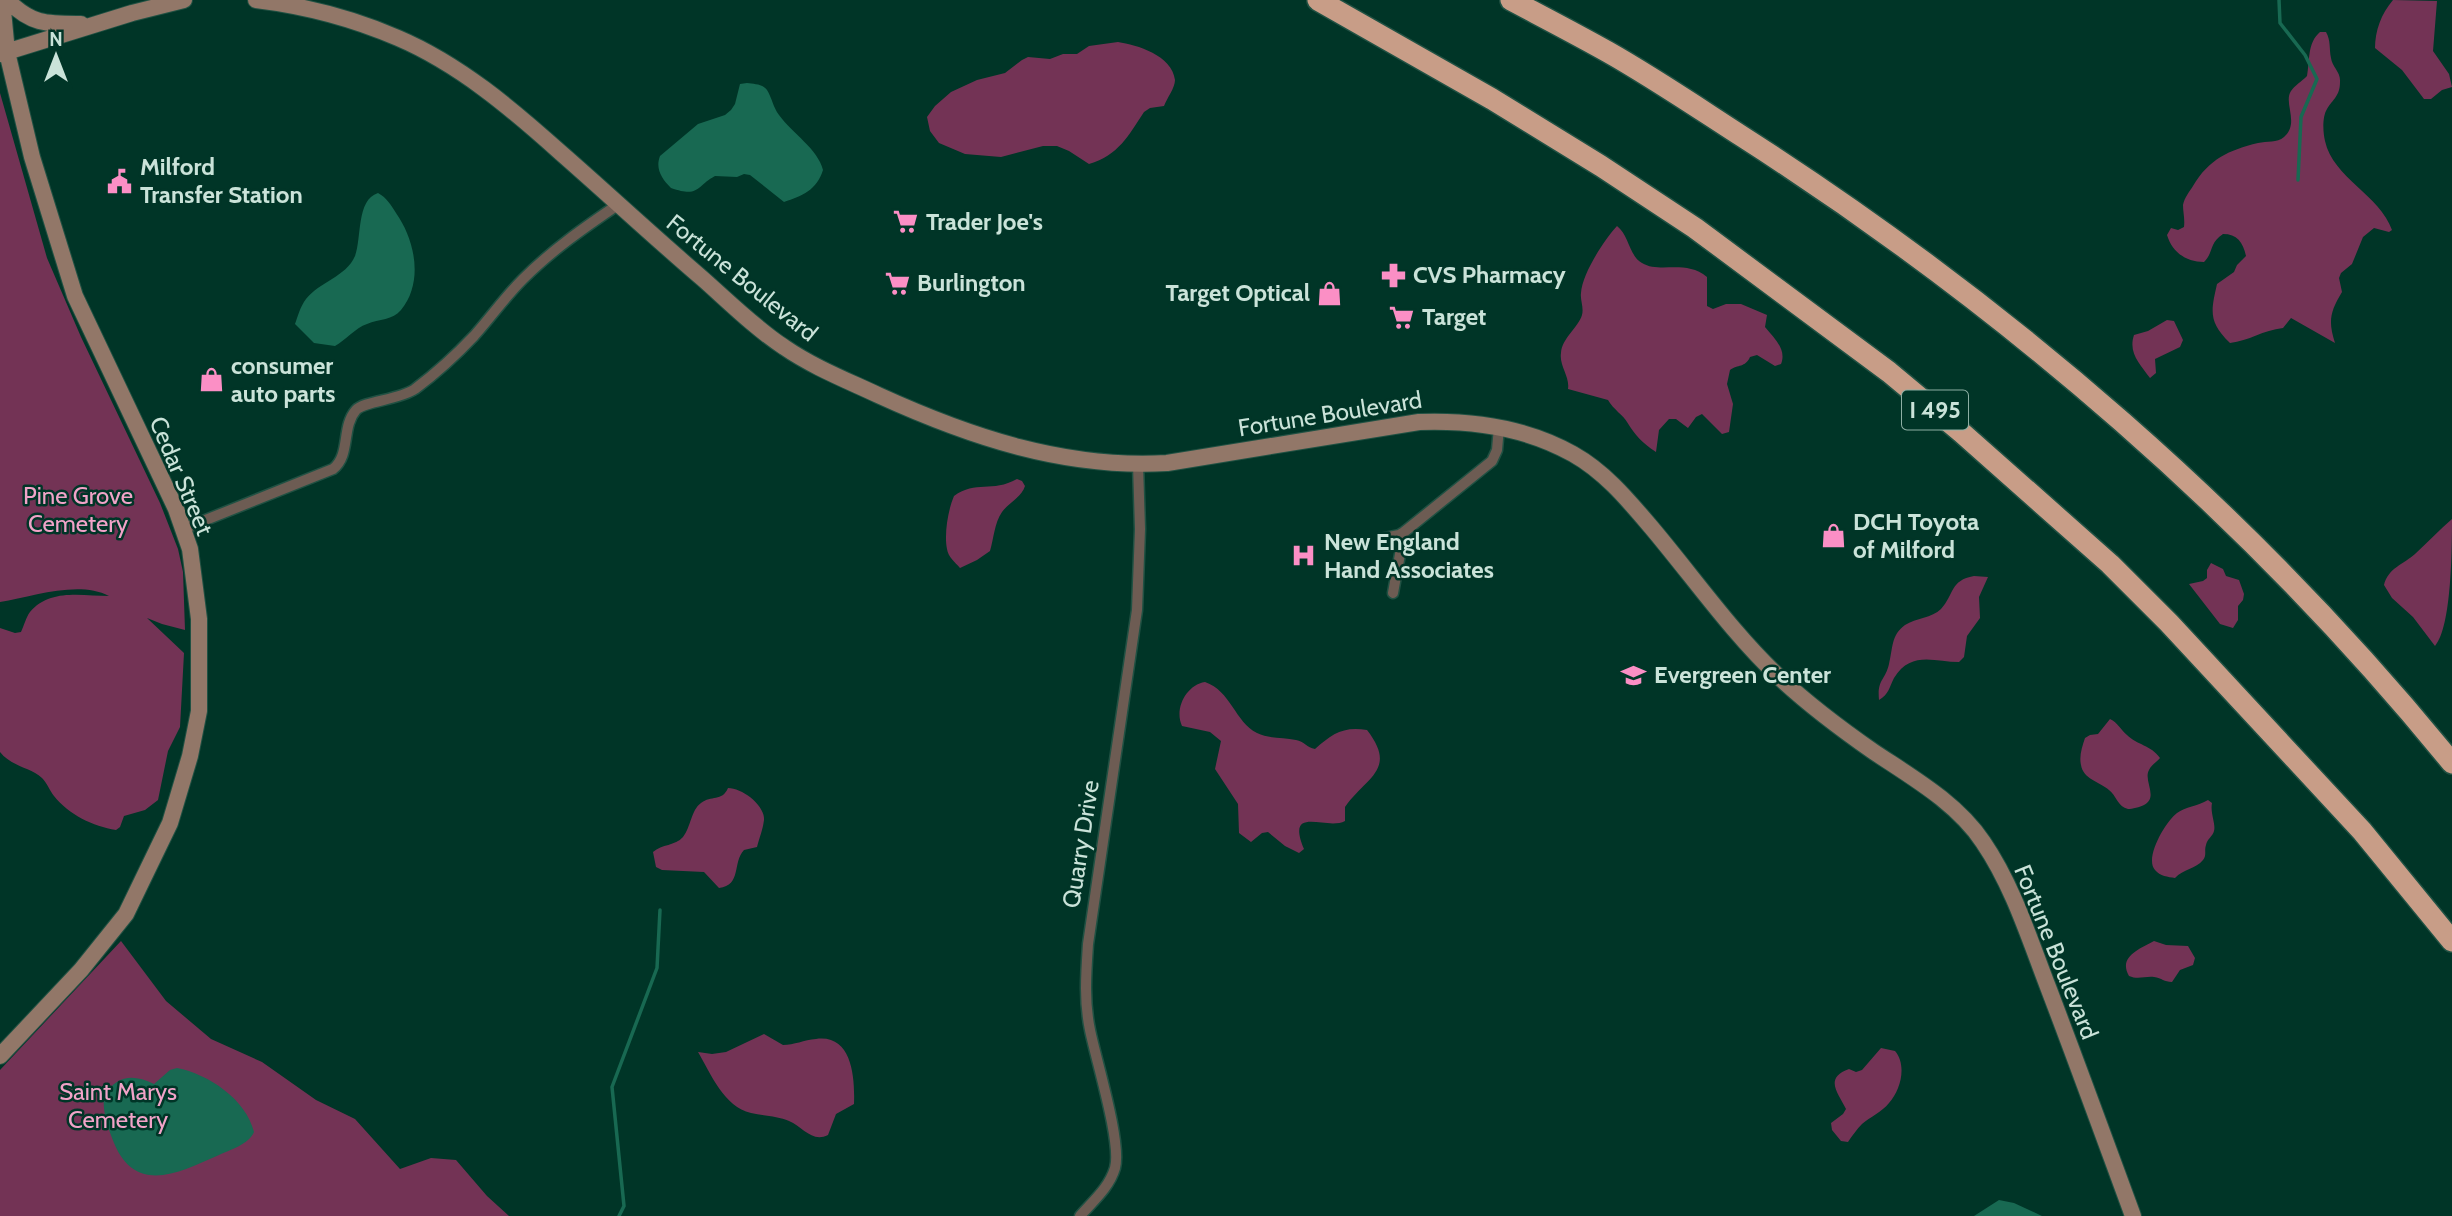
<svg xmlns="http://www.w3.org/2000/svg" width="2452" height="1216" viewBox="0 0 2452 1216" font-family="Cabin,sans-serif">
<style>
.green{fill:#733355}
.water{fill:#186952}
.lines{fill:none;stroke-linecap:round;stroke-linejoin:round}
.stream{stroke:#186952;stroke-width:3.5}
.street-casing{stroke:#205143;stroke-width:13}
.secondary-casing{stroke:#205143;stroke-width:18}
.highway-casing{stroke:#205143;stroke-width:24}
.street{stroke:#6d5c53;stroke-width:10}
.secondary{stroke:#927768;stroke-width:16}
.highway{stroke:#c89d87;stroke-width:21}
.labels{text-anchor:middle;stroke-width:5;stroke-linejoin:round;paint-order:stroke}
.shield{fill:#003527;stroke:#8dafa4;stroke-width:2}
.shield-label{font-size:23px;font-weight:bold;fill:#cae3d9}
.poi-label{font-size:24px;font-weight:bold;fill:#cae3d9;stroke:#003527;text-anchor:start}
.street-label{font-size:24px;fill:#cae3d9;stroke:#003527}
.park-label{font-size:24px;fill:#f1a3c8;stroke:#003527}
</style>
<rect width="100%" height="100%" fill="#003527"/>
<path class="green" d="M2393,0L2437,1L2433,51L2449,74L2452,87L2442,90L2431,99H2424L2402,70L2375,48C2375,31 2381,14 2393,0Z
M2320,32H2326C2331,41 2329,48 2331,58C2332,67 2341,72 2340,82C2340,96 2333,99 2327,109C2322,117 2323,133 2325,141C2333,178 2380,195 2392,230L2389,232L2374,228L2363,237L2352,264L2341,273L2339,278L2342,292C2330,312 2328,321 2335,343L2291,318L2283,328C2263,330 2249,341 2230,343C2208,322 2211,311 2217,284L2234,272L2237,265L2246,256C2243,242 2237,234 2223,234C2209,243 2214,252 2204,262C2186,262 2172,252 2167,235L2171,228L2178,230L2184,227C2185,219 2183,212 2183,205C2184,198 2190,191 2193,186C2209,159 2229,150 2258,143C2267,141 2277,143 2284,137C2300,123 2283,103 2291,91C2294,86 2302,81 2307,76C2310,61 2307,43 2320,32Z
M1118,42C1137,45 1172,55 1175,80C1175,88 1167,98 1164,106L1150,108L1144,112C1128,136 1119,155 1089,164L1069,151L1057,146H1043L1001,157L965,154L939,143L930,131L927,117L935,106L951,92L977,80L1005,73L1022,60L1028,57L1050,59L1063,54H1077L1089,46Z
M0,93L47,258L81,337L160,503L178,549L183,572L185,630L162,624L147,618L184,653L180,727L168,751L158,800L145,810L124,816L120,827L116,830C93,826 69,815 54,796C50,791 47,783 42,778C30,767 12,767 0,752V628L15,633L21,632C24,626 26,617 30,612C50,588 83,596 109,596C78,580 32,597 0,602Z
M1617,226C1629,235 1629,256 1642,263C1660,274 1685,259 1707,277V306L1713,309L1726,304H1741L1767,315L1765,327C1774,338 1787,349 1781,364L1775,366L1757,355L1750,357C1745,368 1738,364 1730,370L1727,384L1733,404L1729,432L1722,434L1702,414L1696,417L1688,428L1676,419H1669L1659,430L1656,452C1641,442 1636,436 1627,422C1624,416 1613,409 1608,400L1568,389C1570,376 1559,366 1561,353C1562,338 1578,328 1582,315C1584,307 1580,300 1581,293C1582,274 1604,240 1617,226Z
M2167,320L2174,321L2183,340L2180,347L2155,359L2156,373L2150,378C2140,364 2128,353 2134,335L2148,331Z
M1017,479L1022,481L1025,486C1022,497 1009,502 1002,512C994,524 994,538 990,551L977,560L960,568C955,562 948,557 947,549C944,534 948,510 954,496C976,480 992,493 1017,479Z
M2452,519C2452,546 2452,627 2435,646L2413,617L2392,598L2384,585C2388,568 2404,564 2415,554C2428,542 2439,530 2452,519Z
M2211,563L2223,569L2226,576L2239,580L2244,594L2243,600L2238,606V620L2233,628L2220,624L2189,584L2203,581L2207,578V570Z
M1974,576L1988,577L1979,597L1980,618L1967,636L1964,657L1959,662C1935,662 1911,650 1894,678C1889,688 1889,694 1879,700C1877,679 1885,681 1889,664C1893,648 1891,635 1905,625C1916,618 1932,618 1941,609C1954,595 1950,580 1974,576Z
M1205,682C1231,691 1235,722 1257,733C1269,739 1283,737 1296,740C1304,741 1307,748 1315,749C1332,734 1343,726 1367,730C1398,770 1366,777 1345,807V821C1327,831 1285,804 1304,849L1299,853L1285,846L1268,832L1262,833L1251,842L1239,833L1238,804L1215,769L1221,741L1210,732L1182,726C1174,709 1186,685 1205,682Z
M2110,719C2118,723 2120,729 2127,735C2137,745 2151,745 2160,758C2157,762 2151,765 2149,770C2143,781 2159,797 2144,805C2140,807 2132,809 2128,809C2118,807 2116,795 2109,790C2100,782 2083,779 2081,765C2079,756 2082,747 2085,738L2090,735L2098,734Z
M728,788C742,788 765,805 764,820C763,829 759,839 757,847L744,850C732,863 742,885 719,888L704,872L662,870L656,867L653,852C662,844 675,846 683,837C691,827 691,810 701,803C711,795 722,802 728,788Z
M2208,800L2212,803C2210,813 2216,824 2214,831C2213,836 2207,839 2206,845C2204,851 2207,855 2203,860C2196,869 2183,869 2175,878C2168,877 2160,876 2155,870C2144,858 2166,821 2177,813C2185,807 2198,806 2208,800Z
M121,941L166,1001L211,1039L262,1062L316,1100L355,1119L400,1169L431,1158L456,1160L487,1196L509,1216H0V1070Z
M2154,941L2166,945L2188,946L2195,958L2193,965L2180,970L2172,982C2164,982 2162,978 2154,977C2145,976 2138,980 2129,976C2118,957 2139,949 2154,941Z
M764,1034L783,1045C794,1045 804,1040 816,1039C852,1034 855,1077 854,1104L836,1114L828,1135C812,1143 803,1127 789,1121C778,1116 764,1116 751,1113C724,1107 711,1074 698,1052L712,1054L726,1052Z
M1881,1048L1895,1051C1907,1065 1901,1090 1889,1103C1882,1112 1870,1117 1862,1124C1857,1129 1852,1136 1848,1142L1841,1141L1832,1130L1831,1123L1843,1114L1846,1109C1839,1094 1823,1078 1849,1069L1856,1072L1862,1070Z"/>
<path class="water" d="M747,83C754,84 763,84 767,90C772,98 773,107 779,115C792,133 818,149 823,170C817,190 802,196 784,202L750,175L744,174L737,177L715,176C696,186 700,198 671,188C662,179 655,169 660,156L698,124L725,115L731,110L735,104L740,84Z
M378,193C387,198 391,205 396,213C415,240 424,282 401,310C393,320 379,319 367,324C355,328 346,340 335,346L314,343L295,324C298,316 300,307 306,299C319,282 346,277 355,256C362,238 356,200 378,193Z
M177,1068C208,1074 246,1099 254,1132C249,1144 230,1150 219,1155C180,1172 136,1196 114,1143C108,1128 102,1111 104,1095C118,1075 133,1074 154,1084L170,1070Z
M1999,1200L2014,1203L2042,1216H1974Z"/>
<g class="lines">
<path class="stream" d="M2279,0L2280,23L2305,55L2317,79L2301,117L2298,180
M619,1216L624,1206L612,1087L657,968L660,910"/>
<defs>
<path id="street" d="M183,529L333,469C351,455 341,427 356,410C364,401 399,400 415,389C435,374 457,354 474,336C491,317 505,297 523,279C552,250 585,227 619,204
M1404,532L1492,461L1497,450L1499,427
M1384,538L1399,535L1404,532L1393,593
M1080,1216C1093,1201 1109,1188 1115,1168C1122,1143 1096,1060 1090,1030C1084,1001 1086,974 1088,944L1137,610L1140,529L1138,464"/>
<path id="secondary" d="M7,0C32,25 47,24 81,24
M256,0C305,6 352,18 398,38C459,64 512,109 561,153C609,195 655,238 703,279C729,302 755,328 784,347C813,367 846,380 878,395C970,437 1065,469 1167,463L1419,422C1473,420 1525,427 1573,454C1605,472 1628,500 1651,527C1694,578 1732,633 1780,678C1810,706 1841,729 1874,752C1913,778 1957,803 1983,842C2013,886 2029,938 2048,987C2077,1063 2105,1140 2133,1216
M0,54L132,13L184,0
M0,1056L81,970L126,914L170,823L190,756L199,711V619L190,549L176,509L75,296L32,157L7,52L2,0"/>
<path id="highway" d="M1318,0L1492,99L1601,166L1695,228L1889,372L1961,432L2110,564L2169,623L2362,831L2452,941
M1511,0C1543,17 1576,34 1608,52C1654,78 1698,108 1743,137C2008,307 2253,518 2452,763"/>
</defs>
<use href="#street" class="street-casing"/>
<use href="#secondary" class="secondary-casing"/>
<use href="#highway" class="highway-casing"/>
<use href="#street" class="street"/>
<use href="#secondary" class="secondary"/>
<use href="#highway" class="highway"/>
</g>
<defs>
<symbol id="civic-bare" viewBox="-9 -9 18 18"><path d="M-.6-6.5H3V-4.5H.6V-3L4-1V1h2V6H-6V1h2V-1L-.6-3ZM-1.2 2.5V6h2.4V2.5Z" fill="#fb8fc5" stroke="#003527" stroke-width="2.5" paint-order="stroke"/></symbol>
<symbol id="supermarket-bare" viewBox="-9 -9 18 18"><path d="M-6-5.5h2.5l.6 2H6L4.5 2H-2.5L-4.4-4H-6ZM-1.5 3.2a1.3 1.3 0 1 0 .1 0ZM3 3.2a1.3 1.3 0 1 0 .1 0Z" fill="#fb8fc5" stroke="#003527" stroke-width="2.5" paint-order="stroke"/></symbol>
<symbol id="pharmacy-bare" viewBox="-9 -9 18 18"><path d="M-2-6h4v4h4v4h-4v4h-4v-4h-4v-4h4Z" fill="#fb8fc5" stroke="#003527" stroke-width="2.5" paint-order="stroke"/></symbol>
<symbol id="shop-bare" viewBox="-9 -9 18 18"><path d="M-5-2.5h2.3a2.7 3.5 0 0 1 5.4 0H5L5.5 6h-11ZM-1.5-2.5h3a1.5 2.3 0 0 0-3 0Z" fill="#fb8fc5" stroke="#003527" stroke-width="2.5" paint-order="stroke"/></symbol>
<symbol id="hospital-bare" viewBox="-9 -9 18 18"><path d="M-5-5h3v3.5h4V-5h3V5h-3V1.5h-4V5h-3Z" fill="#fb8fc5" stroke="#003527" stroke-width="2.5" paint-order="stroke"/></symbol>
<symbol id="school-bare" viewBox="-9 -9 18 18"><path d="M0-5L7-2L0 1L-7-2ZM-4 1L0 2.5L4 1V4Q0 6-4 4Z" fill="#fb8fc5" stroke="#003527" stroke-width="2.5" paint-order="stroke"/></symbol>
</defs>
<g fill-rule="evenodd">
<use href="#civic-bare" x="102" y="164" width="35" height="35"/>
<use href="#supermarket-bare" x="888" y="204" width="35" height="35"/>
<use href="#pharmacy-bare" x="1376" y="258" width="35" height="35"/>
<use href="#supermarket-bare" x="880" y="266" width="35" height="35"/>
<use href="#shop-bare" x="1312" y="276" width="35" height="35"/>
<use href="#supermarket-bare" x="1384" y="300" width="35" height="35"/>
<use href="#shop-bare" x="194" y="362" width="35" height="35"/>
<use href="#shop-bare" x="1816" y="518" width="35" height="35"/>
<use href="#hospital-bare" x="1286" y="538" width="35" height="35"/>
<use href="#school-bare" x="1616" y="658" width="35" height="35"/>
</g>
<g class="labels">
<rect class="shield" x="1902" y="390.5" width="66" height="39" rx="5"/>
<g class="shield-label">
<text x="1935" y="418">I 495</text>
</g>
<g class="poi-label">
<text x="140" y="175">Milford<tspan x="140" dy="28">Transfer Station</tspan></text>
<text x="926" y="230">Trader Joe's</text>
<text x="1413" y="283">CVS Pharmacy</text>
<text x="917" y="291">Burlington</text>
<text x="1310" y="301" text-anchor="end">Target Optical</text>
<text x="1422" y="325">Target</text>
<text x="231" y="374">consumer<tspan x="231" dy="28">auto parts</tspan></text>
<text x="1853" y="530">DCH Toyota<tspan x="1853" dy="28">of Milford</tspan></text>
<text x="1324" y="550">New England<tspan x="1324" dy="28">Hand Associates</tspan></text>
<text x="1654" y="683">Evergreen Center</text>
</g>
<g class="street-label">
<text transform="translate(742 278) rotate(39)" y="8">Fortune Boulevard</text>
<text transform="translate(1330 414) rotate(-9)" y="8">Fortune Boulevard</text>
<text transform="translate(181 476) rotate(67)" y="8">Cedar Street</text>
<text transform="translate(1081 844) rotate(-81)" y="8">Quarry Drive</text>
<text transform="translate(2056 952) rotate(68)" y="8">Fortune Boulevard</text>
</g>
<g class="park-label">
<text x="78" y="504">Pine Grove<tspan x="78" dy="28">Cemetery</tspan></text>
<text x="118" y="1100">Saint Marys<tspan x="118" dy="28">Cemetery</tspan></text>
</g>
</g>
<g transform="translate(56 56)" stroke="#003527" stroke-width="5" paint-order="stroke">
<path d="M0-5L12 26L0 18L-12 26Z" fill="#cae3d9"/>
<text y="-10" font-size="19" font-weight="bold" text-anchor="middle" fill="#cae3d9">N</text>
</g>
</svg>
